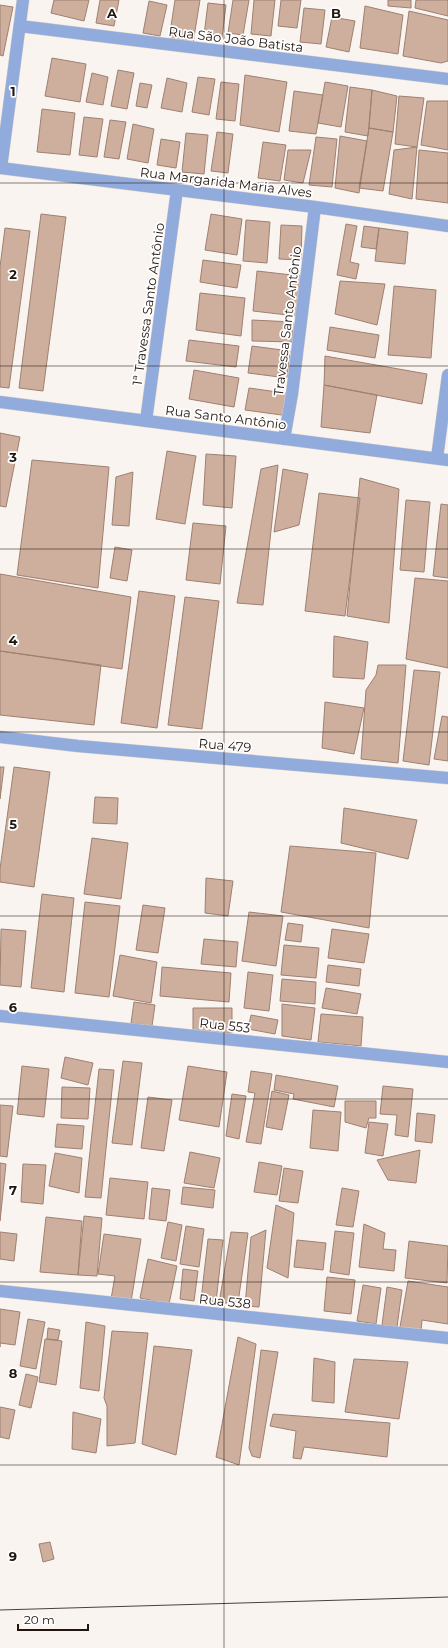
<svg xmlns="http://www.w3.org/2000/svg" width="448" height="1648" viewBox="0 0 448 1648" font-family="Montserrat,sans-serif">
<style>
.building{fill:#ceaf9e;stroke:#9e8071}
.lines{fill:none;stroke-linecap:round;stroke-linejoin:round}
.minor-casing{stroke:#d7d0cc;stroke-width:13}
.minor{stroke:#91abdc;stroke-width:12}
.tram{stroke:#4b413b;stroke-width:1}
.grid{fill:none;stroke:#20150f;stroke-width:1;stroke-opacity:0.55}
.labels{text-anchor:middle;stroke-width:3.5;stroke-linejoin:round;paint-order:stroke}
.street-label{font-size:13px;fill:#20150f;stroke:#fff}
.grid-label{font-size:13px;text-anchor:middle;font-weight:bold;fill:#20150f;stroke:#fff;stroke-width:3.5;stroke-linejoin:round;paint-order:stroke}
</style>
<rect width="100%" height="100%" fill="#faf4f0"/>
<path class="building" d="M54,0H89L84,21L51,13Z
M100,0H119L114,26L96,23Z
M175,0H200L193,43L169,39Z
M233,0H249L243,35L228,33Z
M254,0H275L271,36L251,34Z
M281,0H301L297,28L278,26Z
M388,0H411V8L388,6Z
M416,0H448V16L415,8Z
M149,1L167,5L160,36L143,33Z
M208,3L226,5L222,38L204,35Z
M0,5L13,7L3,56L0,55Z
M365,6L403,15L398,54L360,48Z
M304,8L325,10L321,44L300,42Z
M409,11L448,20V61L441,63L403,56Z
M332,17L355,21L349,52L326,47Z
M52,58L86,64L80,102L45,96Z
M118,70L134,73L127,109L111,106Z
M92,73L108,77L103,105L86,102Z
M245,75L287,82L279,132L240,125Z
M198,77L215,79L209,115L192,112Z
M167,78L187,83L182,112L161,108Z
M221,82L239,84L235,121L216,119Z
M325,82L348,86L341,127L318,123Z
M140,83L152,85L147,108L136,106Z
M350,87L372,90L368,136L345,132Z
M372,90L397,96L393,132L369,128Z
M294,91L323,95L316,134L289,131Z
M399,96L424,98L417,147L395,144Z
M427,101H448V150L421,145Z
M42,109L75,113L70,155L37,152Z
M84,117L103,119L97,157L79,155Z
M110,120L126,122L119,159L104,157Z
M133,124L154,129L148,163L127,159Z
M369,128L393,132L383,191L359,188Z
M217,132L233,134L228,173L211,171Z
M186,133L208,135L204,174L182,172Z
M340,136L367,141L359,193L335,188Z
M316,137L337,139L332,187L309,185Z
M161,139L180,142L176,168L157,165Z
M263,142L286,145L280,181L258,178Z
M417,147L412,199L389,194L394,150Z
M288,150H311L303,183L284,180Z
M419,150L448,153V203L416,199Z
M41,214L66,217L43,391L19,388Z
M211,214L242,219L237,255L205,250Z
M246,220L270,222L267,263L243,261Z
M346,224L357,226L350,262L359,264L356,279L337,275Z
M281,225L302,226L301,260L279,259Z
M364,226L379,228L376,249L361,247Z
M5,228L30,231L9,388L0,387V267Z
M379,228L408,232L405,264L375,261Z
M203,260L241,265L237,288L200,282Z
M257,271L301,276L296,316L253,311Z
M340,281L385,284L377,325L335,314Z
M394,286L436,290L431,358L388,355Z
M200,293L245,298L241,336L196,330Z
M252,320L293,322V342L252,341Z
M330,327L379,335L375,358L327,350Z
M189,340L239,346L236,367L186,361Z
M252,346L290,351L287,378L248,373Z
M325,356L427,374L422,404L324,385Z
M194,370L239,378L234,407L189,399Z
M324,385L377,395L370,433L321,427Z
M249,388L292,394L289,416L245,410Z
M0,433L20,437L6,507L0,506Z
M167,451L196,456L185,524L156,519Z
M206,454L236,456L232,508L203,505Z
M32,460L109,467L98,588L17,575Z
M278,465L263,605L237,603L261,469Z
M283,469L308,474L299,525L274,532Z
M133,472L129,526L112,525L116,477Z
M360,478L399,489L389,623L347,616Z
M319,493L360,498L345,616L305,611Z
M406,500L430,502L424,572L400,570Z
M441,504L448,505V578L433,576Z
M193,523L226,526L220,584L186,580Z
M115,547L132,550L127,581L110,578Z
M0,574L131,597L122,669L0,651Z
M415,578L448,581V668L406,659Z
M139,591L175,596L157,728L121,723Z
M185,597L219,601L202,729L168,725Z
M334,636L368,642L364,679L333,677Z
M0,651L101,665L94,725L0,715Z
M378,665H406L398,763L361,759L366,690L376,675Z
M414,670L440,672L429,765L403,761Z
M325,702L364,708L354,754L322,748Z
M442,716L448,717V761L434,759Z
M0,767H4L0,799Z
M14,767L50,772L34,887L0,882V869Z
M95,797L118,798L117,824L93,823Z
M344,808L417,820L408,859L341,843Z
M92,838L128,843L121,899L84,894Z
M290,846L376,853L369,928L281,912Z
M206,878L233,881L228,916L205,913Z
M42,894L74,898L64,992L31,988Z
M85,902L120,906L109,997L75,993Z
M143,905L165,908L158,953L136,950Z
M249,912L283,916L276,966L242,961Z
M288,923L303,925L301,942L285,940Z
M1,929L26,931L21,987L0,985Z
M332,929L369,934L364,963L328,958Z
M204,939L238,942L236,967L201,964Z
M284,945L319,948L316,978L281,975Z
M120,955L157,962L151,1003L113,996Z
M328,965L361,969L359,986L326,982Z
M162,967L231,973L229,1002L160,996Z
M248,972L273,975L269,1011L244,1008Z
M282,979L316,982L315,1004L280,1001Z
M326,988L361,994L357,1014L322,1008Z
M134,1002L155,1005L152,1026L131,1023Z
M282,1004L315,1008L311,1040L282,1036Z
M193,1008H232V1033H193Z
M321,1014L363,1017L361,1046L318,1042Z
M251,1015L278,1020L275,1034L248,1029Z
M65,1057L93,1063L88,1085L61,1078Z
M123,1061L142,1063L132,1145L112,1143Z
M22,1066L49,1069L44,1117L17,1114Z
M188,1066L227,1072L219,1127L179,1120Z
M99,1069L114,1070L101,1198L85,1197Z
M251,1071L272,1074L261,1144L246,1142L255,1093L248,1092Z
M276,1075L338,1086L334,1107L293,1099L294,1094L274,1090Z
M383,1086L413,1089L408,1137L395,1135L397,1115L380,1114Z
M62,1087L90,1088L88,1119L61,1118Z
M272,1091L289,1095L282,1130L266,1127Z
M232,1094L246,1096L239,1139L226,1136Z
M148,1097L172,1100L164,1151L141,1148Z
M345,1101H376V1118H369L366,1128L345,1122Z
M0,1105L13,1106L7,1157L0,1156Z
M313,1110L341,1112L338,1151L310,1148Z
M417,1113L435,1115L432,1143L415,1141Z
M369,1122L388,1124L383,1156L365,1153Z
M57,1124L84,1126L82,1149L55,1147Z
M420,1150L416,1183L388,1180L377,1160Z
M190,1152L220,1158L214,1188L184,1183Z
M55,1153L82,1158L79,1193L49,1186Z
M259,1162L282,1166L277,1195L254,1192Z
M0,1163L6,1164L0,1221Z
M23,1164L46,1165L43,1204L21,1202Z
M284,1168L303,1171L298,1203L279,1201Z
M110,1178L148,1182L144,1219L106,1215Z
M183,1187L215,1190L213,1208L181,1204Z
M152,1188L170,1190L166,1221L149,1219Z
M342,1188L359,1191L353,1227L336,1225Z
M276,1205L294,1213L288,1278L267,1268Z
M84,1216L102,1218L97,1276L78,1275Z
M46,1217L82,1221L78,1275L40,1272Z
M168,1222L182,1225L176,1261L161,1258Z
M364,1224L385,1233L383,1249L396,1250L394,1271L359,1267Z
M186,1226L204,1229L199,1267L180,1264Z
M266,1230L259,1307L245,1306L251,1237Z
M335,1231L354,1233L349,1275L330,1272Z
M0,1232L17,1234L14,1261L0,1259Z
M231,1232L248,1233L238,1303H219Z
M104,1234L141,1239L131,1302L111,1299L115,1276L98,1274Z
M208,1239L223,1240L216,1302L201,1300Z
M297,1240L326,1243L323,1270L294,1267Z
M409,1241L448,1246L447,1283L405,1278Z
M148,1259L177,1266L169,1304L140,1298Z
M183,1269L198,1271L194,1301L180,1299Z
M327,1277L355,1280L351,1314L324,1311Z
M408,1281L448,1287V1324L422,1320L421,1331L400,1327Z
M363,1285L381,1288L376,1324L357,1321Z
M387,1287L402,1290L397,1327L382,1325Z
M0,1309L20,1312L15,1345L0,1343V1347Z
M28,1319L45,1322L36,1369L20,1366Z
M86,1322L105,1326L99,1391L80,1388Z
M48,1328L60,1330L58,1340L47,1339Z
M112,1331L148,1333L135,1443L107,1446V1406L104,1398Z
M238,1337L256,1344L239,1465L216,1457Z
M45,1339L62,1341L56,1385L39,1382Z
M154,1346L192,1350L176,1455L142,1444Z
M261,1350L278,1352L260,1458L252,1456L249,1448Z
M314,1358L335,1362L334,1403L312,1401Z
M354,1359L408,1362L399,1419L345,1412Z
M26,1374L38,1377L31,1408L19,1405Z
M0,1407L15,1410L9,1439L0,1437Z
M73,1412L101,1419L96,1453L72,1449Z
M273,1414L390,1423L387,1457L304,1447L301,1459L293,1458L296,1431L270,1426Z
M50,1542L54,1559L43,1562L39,1544Z"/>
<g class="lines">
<defs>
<path id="minor" d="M20,26L448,79
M0,168L315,207L448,226
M1,168L23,0
M0,402L448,460
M146,421L177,190
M284,439L292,394L315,207
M437,458L448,375
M0,737L78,746L448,778
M0,1016L448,1062
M0,1291L448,1338"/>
</defs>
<use href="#minor" class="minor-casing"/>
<use href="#minor" class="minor"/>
<path class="tram" d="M0,1610L448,1597"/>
</g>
<path class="grid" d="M224,0V1648M0,183H448M0,366H448M0,549H448M0,732H448M0,916H448M0,1099H448M0,1282H448M0,1465H448"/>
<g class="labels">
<g class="street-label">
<text transform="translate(236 39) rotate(7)" y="5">Rua São João Batista</text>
<text transform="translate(226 182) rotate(7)" y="5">Rua Margarida Maria Alves</text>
<text transform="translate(148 304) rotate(-82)" y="5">1ª Travessa Santo Antônio</text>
<text transform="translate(287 321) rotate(-83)" y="5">Travessa Santo Antônio</text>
<text transform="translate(226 417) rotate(7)" y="5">Rua Santo Antônio</text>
<text transform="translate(225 745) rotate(5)" y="5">Rua 479</text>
<text transform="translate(225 1025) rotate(6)" y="5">Rua 553</text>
<text transform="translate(225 1301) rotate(6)" y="5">Rua 538</text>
</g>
</g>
<g class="grid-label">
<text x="112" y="18">A</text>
<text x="336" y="18">B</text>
<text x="13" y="96">1</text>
<text x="13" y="279">2</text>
<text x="13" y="462">3</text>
<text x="13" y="645">4</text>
<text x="13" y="829">5</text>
<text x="13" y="1012">6</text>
<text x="13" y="1195">7</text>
<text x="13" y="1378">8</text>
<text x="13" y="1561">9</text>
</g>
<path d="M18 1624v6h70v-6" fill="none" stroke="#20150f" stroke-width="2"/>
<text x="24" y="1624" font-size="12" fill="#20150f" stroke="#ffffff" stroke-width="3" paint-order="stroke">20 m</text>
</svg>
